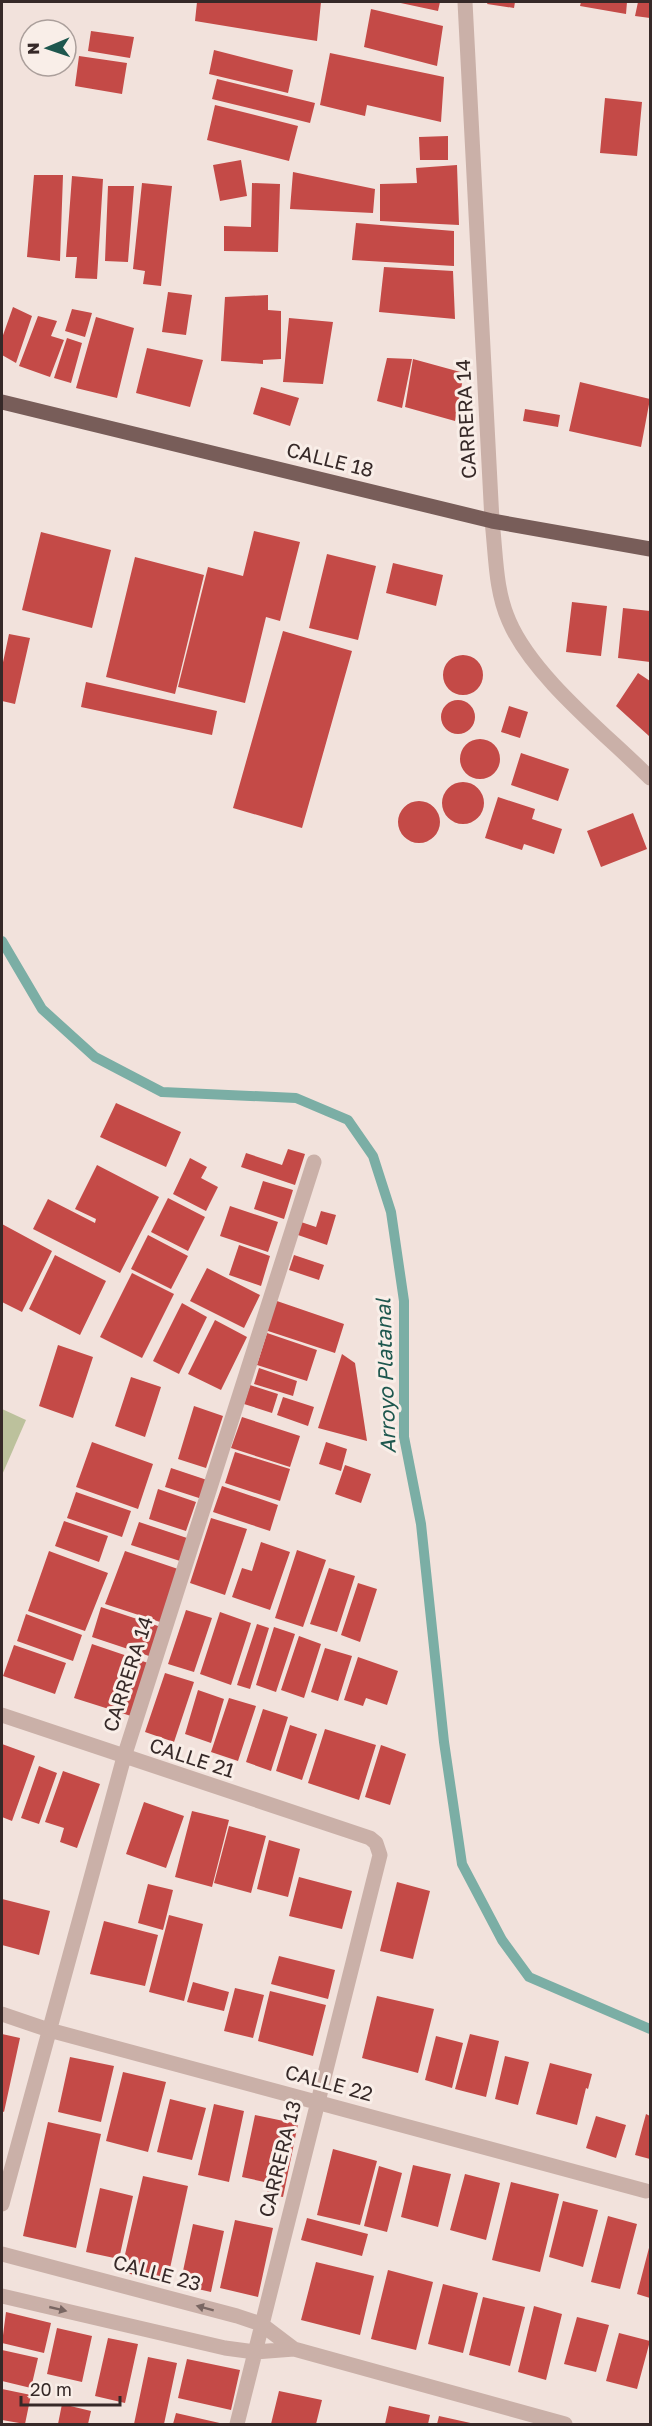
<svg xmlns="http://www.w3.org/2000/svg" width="652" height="2426" viewBox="0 0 652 2426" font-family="'Golos Text',sans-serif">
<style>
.green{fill:#bcc19c}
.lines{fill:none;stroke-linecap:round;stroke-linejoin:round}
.stream{stroke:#7baea5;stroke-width:10}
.building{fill:#c44a47}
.minor{stroke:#cab0a8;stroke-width:15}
.major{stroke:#785d59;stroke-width:15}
.oneway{fill:#796662}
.labels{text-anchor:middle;stroke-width:6;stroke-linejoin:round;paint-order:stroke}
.street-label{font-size:20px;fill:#362928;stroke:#f9eee8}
.water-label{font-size:21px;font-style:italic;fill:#1e574e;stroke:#f9eee8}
</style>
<rect width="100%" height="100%" fill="#f2e2dc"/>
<path class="green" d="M2,1409L26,1420L2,1475Z"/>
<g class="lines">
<path class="stream" d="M2,941L42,1009L95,1057L162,1092L296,1098L348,1120L373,1156L391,1212L404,1301V1437L421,1524L444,1742L462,1864L502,1940L529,1977L650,2029"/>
</g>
<path class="building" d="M197,2H321L317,41L195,21Z
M396,2H440L438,11Z
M488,2H515L514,8L487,4Z
M581,2H627L626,14L580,6Z
M638,2H650V18L635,16Z
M371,9L443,26L437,66L364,47Z
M91,31L134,37L130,58L88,51Z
M214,50L293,70L288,93L209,74Z
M330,53L444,77L441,122L367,105L365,116L320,105Z
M79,56L127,63L122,94L75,86Z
M217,79L315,103L310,123L212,99Z
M605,98L642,102L637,156L600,153Z
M215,105L298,126L289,161L207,140Z
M448,136V160H420L419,137Z
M241,160L247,196L220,201L213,165Z
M457,165L459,225L380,221V184L417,183L416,168Z
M293,172L375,189L373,213L290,209Z
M34,175H63L60,261L27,257Z
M72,176L103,179L97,279L75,278L77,257H66Z
M142,183L172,186L161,286L143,284L145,271L133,269Z
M252,183L280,184L278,252L224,251V226L251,227Z
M108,186H134L128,262L105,261Z
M356,223L454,231V266L352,260Z
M384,267L453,271L455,319L379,312Z
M168,292L192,295L186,335L162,332Z
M268,295V310L281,311V359L263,360V364L221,361L225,297Z
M13,307L32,316L16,363L2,355V338Z
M72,309L92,313L85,337L65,331Z
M38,316L57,321L51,336L64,340L50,377L19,366Z
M96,317L134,328L117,398L76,388Z
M289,318L333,322L323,384L283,382Z
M67,338L82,343L71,383L54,378Z
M147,348L203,360L190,407L136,393Z
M387,358L412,359L402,408L377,401Z
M413,359L464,373L455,421L405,407Z
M580,382L650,399L641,447L569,431Z
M261,387L299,398L290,426L253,414Z
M525,409L560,415L558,427L523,421Z
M254,531L300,542L280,621L266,617L245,703L178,687L208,567L243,576Z
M41,532L111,550L92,628L22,610Z
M327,554L376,566L358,640L309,628Z
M135,557L204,575L175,694L106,677Z
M393,563L443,575L436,606L386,593Z
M572,602L607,606L601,656L566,652Z
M623,608L650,611V662L618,658Z
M283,631L352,651L302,828L233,808Z
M9,634L30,638L15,704L2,701V667Z
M443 675a20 20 0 1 1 40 0a20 20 0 1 1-40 0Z
M638,673L650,681L649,736L616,706Z
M86,682L217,711L212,735L81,707Z
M441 717a17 17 0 1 1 34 0a17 17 0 1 1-34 0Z
M509,706L528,712L520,738L501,732Z
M460 759a20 20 0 1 1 40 0a20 20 0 1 1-40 0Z
M521,753L569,769L558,801L511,785Z
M442 803a21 21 0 1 1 42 0a21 21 0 1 1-42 0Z
M498,797L535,809L532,819L562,829L554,854L524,844L522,850L485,838Z
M398 822a21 21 0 1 1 42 0a21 21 0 1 1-42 0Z
M633,813L647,849L601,867L587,831Z
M116,1103L181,1132L166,1167L100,1137Z
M288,1149L305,1154L295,1185L241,1167L246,1153L282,1165Z
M190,1158L207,1167L201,1178L218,1187L206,1211L173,1194Z
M97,1165L159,1197L120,1273L33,1229L48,1199L95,1223L96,1219L75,1209Z
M263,1181L293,1190L284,1219L254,1209Z
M168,1198L205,1217L188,1251L151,1232Z
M230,1206L278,1222L268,1252L220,1236Z
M321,1211L336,1215L327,1245L295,1234L298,1221L316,1227Z
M2,1224L52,1251L22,1312L2,1302Z
M148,1235L188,1256L171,1289L131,1269Z
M239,1245L270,1256L261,1286L229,1275Z
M55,1255L106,1281L80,1335L29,1309Z
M294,1255L324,1265L319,1280L289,1270Z
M207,1268L260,1295L244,1328L190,1301Z
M132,1273L174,1294L142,1358L100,1337Z
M274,1300L344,1324L335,1353L265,1330Z
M182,1303L207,1317L179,1374L153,1361Z
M215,1320L247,1337L221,1390L188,1374Z
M267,1333L317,1350L307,1381L257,1365Z
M58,1345L93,1357L73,1418L39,1406Z
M342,1354L355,1363L367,1441L318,1428Z
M259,1368L297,1381L293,1396L254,1384Z
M131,1377L161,1387L145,1437L115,1426Z
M250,1385L278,1394L272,1413L244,1404Z
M283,1397L314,1407L308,1426L277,1415Z
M194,1406L223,1416L206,1468L178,1459Z
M242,1417L300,1436L290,1467L231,1448Z
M92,1442L153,1464L138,1509L76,1487Z
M326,1442L347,1449L341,1471L319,1464Z
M235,1452L290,1469L280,1501L225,1483Z
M345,1465L371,1474L361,1503L335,1494Z
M171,1468L207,1480L202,1499L165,1487Z
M222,1486L278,1505L270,1531L213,1512Z
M158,1489L196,1502L186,1531L149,1519Z
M76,1492L131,1511L122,1537L67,1518Z
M211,1518L247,1529L225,1595L190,1583Z
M64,1521L108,1536L99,1562L55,1546Z
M139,1522L187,1538L180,1561L131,1545Z
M261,1542L290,1552L270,1610L232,1597L242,1568L252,1571Z
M297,1550L326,1560L303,1627L275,1618Z
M49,1551L108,1573L85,1631L28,1611Z
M125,1551L178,1569L160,1622L105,1604Z
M329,1568L355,1576L337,1632L310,1624Z
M358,1583L377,1589L360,1642L341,1635Z
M101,1607L161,1627L152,1657L92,1637Z
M186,1610L212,1618L194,1672L168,1664Z
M220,1612L251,1623L231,1685L200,1674Z
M26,1614L82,1635L73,1661L17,1641Z
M257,1624L269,1628L250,1689L237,1685Z
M274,1627L295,1634L276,1692L256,1685Z
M299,1636L321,1644L304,1698L281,1690Z
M92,1644L148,1663L131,1716L74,1698Z
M14,1645L66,1663L55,1694L3,1676Z
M325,1648L352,1656L338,1701L311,1692Z
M358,1657L398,1671L387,1705L366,1698L363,1706L344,1700Z
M165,1673L194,1682L174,1742L145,1732Z
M198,1690L224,1699L211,1743L185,1734Z
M229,1698L256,1706L238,1761L211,1752Z
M263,1709L288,1717L271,1771L246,1762Z
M290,1725L317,1734L302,1780L276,1771Z
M325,1729L376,1745L359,1800L308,1783Z
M2,1744L35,1756L12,1821L2,1817Z
M381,1745L406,1754L390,1805L365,1797Z
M39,1766L57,1773L39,1824L21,1818Z
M63,1771L100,1784L77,1848L60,1842L64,1828L45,1822Z
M144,1802L184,1816L166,1868L126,1854Z
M192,1811L229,1820L212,1887L175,1877Z
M229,1826L266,1836L251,1893L214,1883Z
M269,1840L300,1849L288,1897L257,1889Z
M299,1877L352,1891L342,1929L289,1916Z
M397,1882L430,1891L413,1959L380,1951Z
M148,1884L173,1890L163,1930L138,1923Z
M2,1899L50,1911L39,1955L2,1945Z
M169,1915L203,1924L184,2001L149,1992Z
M104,1921L158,1935L145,1986L90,1974Z
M279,1956L335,1970L328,1999L271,1984Z
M193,1982L229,1992L224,2011L187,2002Z
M235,1988L264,1995L253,2038L224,2031Z
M270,1991L326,2005L313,2056L258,2041Z
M377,1996L434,2009L418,2073L362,2058Z
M2,2034L20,2038L4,2112L2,2111Z
M470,2034L499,2041L486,2097L455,2089Z
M436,2036L463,2043L452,2088L425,2080Z
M505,2056L529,2062L518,2105L495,2099Z
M70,2057L114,2066L101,2122L58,2112Z
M550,2063L592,2074L588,2089L586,2088L577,2125L536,2114Z
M123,2072L166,2082L148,2152L106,2141Z
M170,2099L206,2108L192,2160L157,2152Z
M214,2104L244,2111L229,2182L198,2175Z
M646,2114L650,2116V2159L635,2155Z
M255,2115L298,2124L283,2197L267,2194L269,2183L242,2177Z
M596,2116L626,2125L616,2158L586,2148Z
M48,2122L101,2134L76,2248L23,2236Z
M333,2149L377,2161L360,2225L317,2215Z
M413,2165L451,2174L438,2227L401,2217Z
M379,2166L402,2173L387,2232L364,2226Z
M465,2174L500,2183L486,2240L450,2230Z
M143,2176L188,2186L167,2282L121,2272Z
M511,2182L559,2194L540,2272L492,2260Z
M100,2188L133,2196L119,2259L86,2252Z
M563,2201L598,2210L583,2267L549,2257Z
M608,2216L637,2224L620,2289L591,2282Z
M307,2218L368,2234L362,2256L301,2240Z
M235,2220L273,2228L258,2297L220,2288Z
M193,2224L224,2231L211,2292L180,2285Z
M650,2244V2298L637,2294Z
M316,2262L374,2276L360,2335L301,2320Z
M388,2270L433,2282L416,2350L371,2339Z
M443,2284L478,2293L463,2353L428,2344Z
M483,2297L525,2307L510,2366L469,2355Z
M534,2306L562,2314L546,2380L518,2372Z
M6,2312L51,2323L44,2353L2,2343Z
M577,2317L609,2325L596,2372L564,2364Z
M57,2328L92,2336L82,2382L47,2374Z
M619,2333L650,2341L637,2389L606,2381Z
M108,2338L138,2344L125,2403L95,2396Z
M2,2350L38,2358L31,2388L2,2381Z
M148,2357L177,2363L164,2424H134Z
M187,2359L240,2370L231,2410L178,2398Z
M2,2389L31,2395L25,2424L2,2420Z
M279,2391L322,2400L316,2424H271Z
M62,2404L91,2411L88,2424H58Z
M389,2406L430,2415L428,2424H385Z
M176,2413L224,2424H173Z
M439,2416L475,2424H437Z"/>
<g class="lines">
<path class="minor" d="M465,2L492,521C496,554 495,590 509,621C533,677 606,734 650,778
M2,1715L370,1838L376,1843L380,1855L237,2424
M2,2014L49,2030L646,2191
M2,2204L124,1757L314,1162
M2,2254L237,2316L261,2324L294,2349
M2,2296L225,2348L255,2352L294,2349L565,2424"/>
<path class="major" d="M2,402L492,521L650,549"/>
</g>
<defs><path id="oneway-solid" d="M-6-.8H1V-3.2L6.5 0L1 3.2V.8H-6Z" transform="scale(1.5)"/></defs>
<g class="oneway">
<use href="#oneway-solid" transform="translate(205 2308) rotate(-165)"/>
<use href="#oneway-solid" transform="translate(58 2309) rotate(13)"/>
</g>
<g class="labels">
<g class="street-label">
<text transform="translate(466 419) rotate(-93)" y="7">CARRERA 14</text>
<text transform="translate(330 460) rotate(14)" y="7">CALLE 18</text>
<text transform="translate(128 1674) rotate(-72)" y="7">CARRERA 14</text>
<text transform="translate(192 1758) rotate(18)" y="7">CALLE 21</text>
<text transform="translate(329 2083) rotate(15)" y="7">CALLE 22</text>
<text transform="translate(280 2159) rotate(-76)" y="7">CARRERA 13</text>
<text transform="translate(157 2273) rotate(15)" y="7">CALLE 23</text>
</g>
<g class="water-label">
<text transform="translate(386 1376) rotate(-92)" y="7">Arroyo Platanal</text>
</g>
</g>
<rect width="652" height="2426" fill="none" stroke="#362928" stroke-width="6"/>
<g transform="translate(48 48) rotate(268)"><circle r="28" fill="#f9eee8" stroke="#ab9f9b" stroke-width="1.5"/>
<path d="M0-4.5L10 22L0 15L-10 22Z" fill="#1e574e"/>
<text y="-9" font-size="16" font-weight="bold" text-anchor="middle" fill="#362928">N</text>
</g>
<path d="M21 2396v9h99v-9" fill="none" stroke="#362928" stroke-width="3"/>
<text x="30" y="2396" font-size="18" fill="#362928" stroke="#f9eee8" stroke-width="4.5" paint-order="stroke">20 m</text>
</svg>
